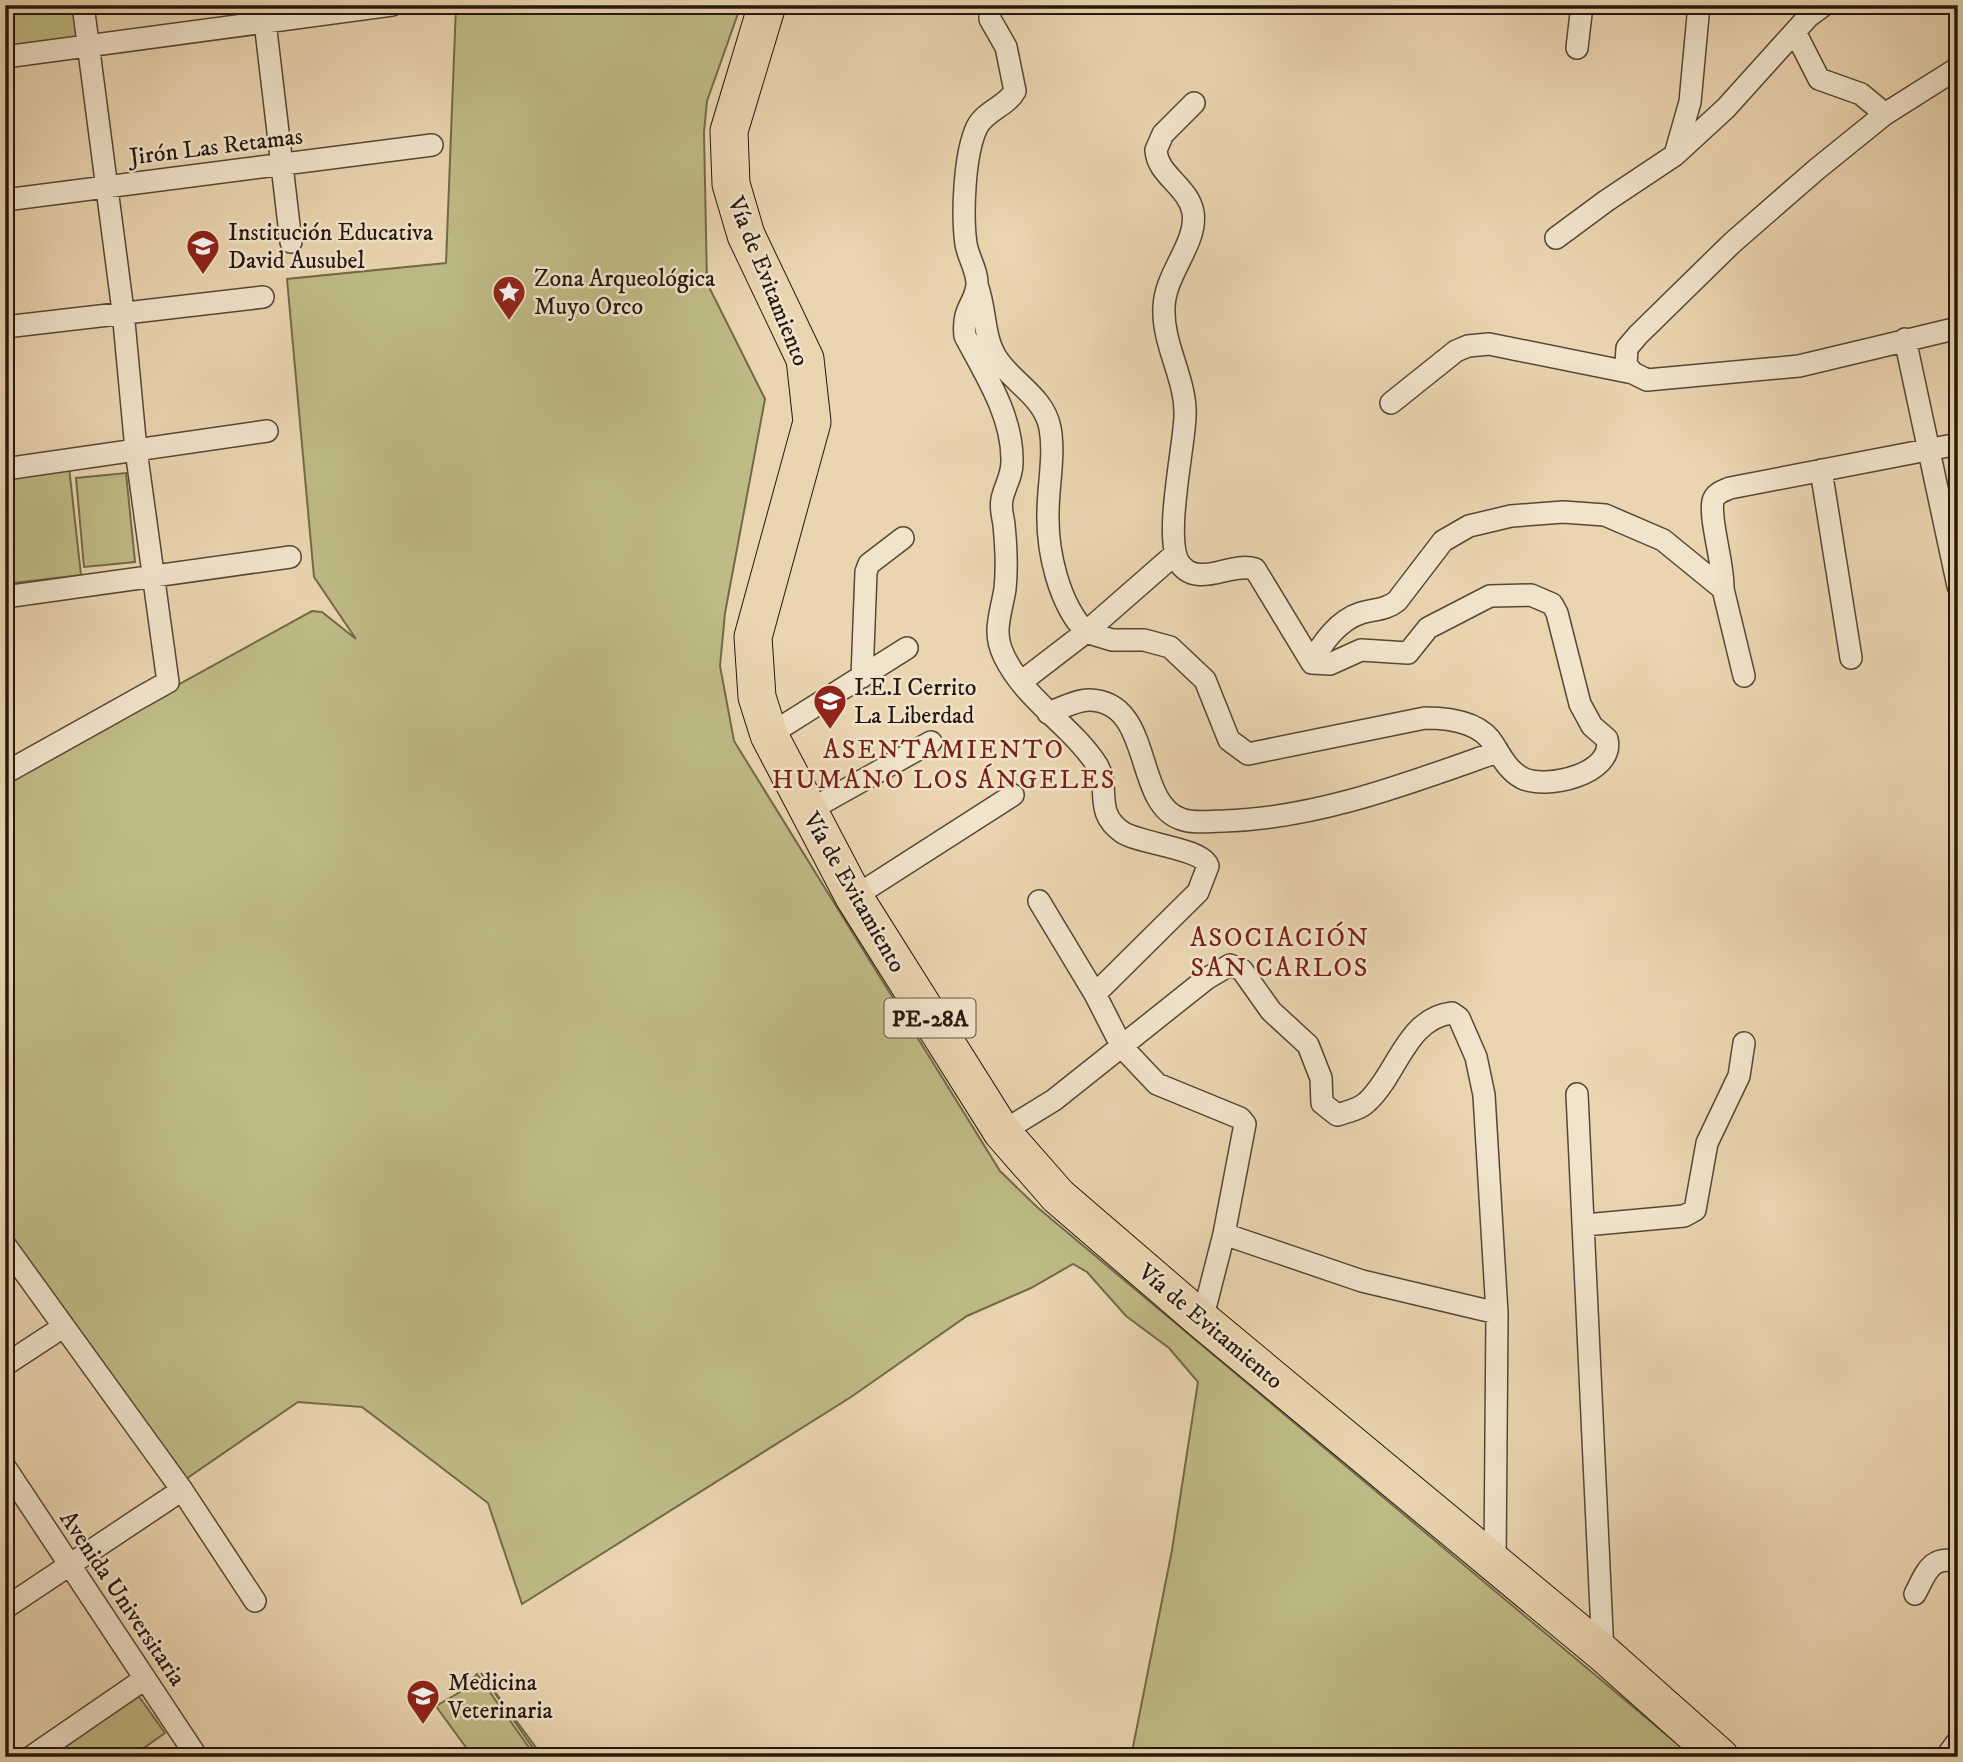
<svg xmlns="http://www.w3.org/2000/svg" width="1963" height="1762" viewBox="0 0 1963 1762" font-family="'IM FELL DW Pica',serif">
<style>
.green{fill:#bfbb86;stroke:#726a4a;stroke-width:2}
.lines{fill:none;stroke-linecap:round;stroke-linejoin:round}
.street-casing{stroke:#564736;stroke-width:24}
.highway-casing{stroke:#25180e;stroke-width:39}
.street{stroke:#f1e4cc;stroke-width:21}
.highway{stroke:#ead5b0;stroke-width:37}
.labels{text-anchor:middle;stroke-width:5;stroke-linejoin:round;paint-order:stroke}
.shield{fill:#f1e4cc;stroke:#625547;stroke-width:2}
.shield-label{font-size:23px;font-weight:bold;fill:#25180e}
.street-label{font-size:24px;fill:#25180e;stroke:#f1e4cc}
.poi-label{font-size:24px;fill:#25180e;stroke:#f1e4cc;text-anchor:start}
.neighbourhood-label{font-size:26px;letter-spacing:2px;fill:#7a1f14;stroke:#f1e4cc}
</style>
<rect width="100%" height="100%" fill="#ead5b0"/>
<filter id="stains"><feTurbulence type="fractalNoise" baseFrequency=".00286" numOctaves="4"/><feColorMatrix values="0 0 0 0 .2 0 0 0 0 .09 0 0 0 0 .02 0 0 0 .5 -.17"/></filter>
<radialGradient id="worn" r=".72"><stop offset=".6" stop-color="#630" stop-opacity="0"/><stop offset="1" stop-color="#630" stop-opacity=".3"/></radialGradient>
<path class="green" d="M5,5H78L82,42L5,52Z
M456,5H741L707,101L704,132L707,283L765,399L725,613L720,666L734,741L1000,1171L1037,1207L1693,1757H1131L1172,1550L1198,1382L1169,1348L1126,1316L1087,1272L1073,1264L1031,1288L967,1316L851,1397L522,1604L488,1503L362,1407L298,1402L180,1483L5,1234V780L312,611L322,612L356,639L314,577L287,279L446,263Z
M69,467L81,575L5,584V474Z
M126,473L135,562L84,567L76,478Z
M481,1673L543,1757H539Z
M477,1674L528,1746L536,1757H473L438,1709L436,1706L460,1692Z
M135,1691L165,1733L131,1757H47Z"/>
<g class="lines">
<defs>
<path id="street" d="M263,5L291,242
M990,5V19L1006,47L1015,91C1006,107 986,110 977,127C964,154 962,215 966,244C968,257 978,272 977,285C975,305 962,307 965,336C985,374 1012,415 1012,459C1013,475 1005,485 1002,499C1000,509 1003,516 1004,525C1006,545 1007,570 1005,589C1001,614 992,632 1004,656C1025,700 1071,725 1097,765C1111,788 1093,812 1122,832C1140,844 1202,848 1208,866L1198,892L1095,994
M1795,32L1819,79L1861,94L1885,114
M1577,48L1582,5
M5,57L392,5
M1958,68L1885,114L1817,169L1732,243L1638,335L1627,348L1626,365L1633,373L1647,380L1799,366L1958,328
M1676,151L1690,102L1699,5
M5,200L432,145
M1556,238L1606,201L1675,155L1726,108L1809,16L1824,5
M977,285C986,308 983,336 996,357C1011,382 1044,396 1050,428C1055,455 1048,486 1048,513C1047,552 1059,604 1086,632L1174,555
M5,327L263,297
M1905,339L1958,586
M1391,403L1456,351L1468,346L1489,344L1633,373
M5,469L267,431
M1821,470L1851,658
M1723,589C1724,565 1709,519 1713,501C1715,493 1723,491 1730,488L1958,444
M5,597L290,557
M1312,663C1322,642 1339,620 1361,613C1375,609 1386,610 1397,601L1443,541L1469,526L1511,516L1563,512L1605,515L1663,540L1723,589L1744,676
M862,677L866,572L869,564L903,538
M1021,682L1086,632L1112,640H1144L1170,647L1205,680L1229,740L1248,754L1425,718C1449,718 1481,722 1494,745C1502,758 1508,770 1522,778C1546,790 1615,774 1607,739L1592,726L1580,704L1557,613L1552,604L1531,595L1490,596L1428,628L1408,653L1361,650L1330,664L1312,663L1255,569C1231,561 1199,589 1180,564C1163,541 1184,448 1185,417C1187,380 1162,345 1164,307C1165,273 1198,243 1193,212C1188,186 1157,175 1156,150L1163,134L1194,103
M1048,713C1060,709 1076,700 1089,700C1154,701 1133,803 1181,819C1194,824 1210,821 1224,821C1319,818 1409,783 1497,752
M769,735L907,648
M5,773L168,682L136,450L123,311L83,5
M808,811L931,742
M854,897L1013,795
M1039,901L1095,994L1122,1047L1157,1084L1240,1118L1245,1124L1224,1234L1202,1320
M1577,1094L1603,1653
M1002,1132L1054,1100L1206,979L1230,965L1242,970L1271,1011L1308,1045L1321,1078L1322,1103L1337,1115C1347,1112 1360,1109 1367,1102C1397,1075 1406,1018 1452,1013L1459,1018L1476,1057L1484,1095L1497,1313L1495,1564
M1585,1225L1684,1216L1695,1210L1707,1143L1739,1076L1744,1043
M1224,1234L1362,1281L1497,1313
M5,1245L182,1490L255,1601
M5,1365L63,1327
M5,1467L197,1757
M1915,1594C1926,1573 1931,1554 1958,1562
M5,1608L182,1490
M31,1757L143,1680
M1946,1757L1958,1741"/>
<path id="highway" d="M767,5L729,131L731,184L746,235L805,359L812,422L753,637L757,697L769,735L854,897L1002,1132L1058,1196L1202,1320L1603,1653L1720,1757"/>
</defs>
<use href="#street" class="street-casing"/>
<use href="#highway" class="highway-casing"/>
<use href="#street" class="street"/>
<use href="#highway" class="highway"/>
</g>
<defs>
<symbol id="school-pin" viewBox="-11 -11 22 30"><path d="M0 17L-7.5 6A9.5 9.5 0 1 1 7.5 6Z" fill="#8f2418" stroke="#f1e4cc"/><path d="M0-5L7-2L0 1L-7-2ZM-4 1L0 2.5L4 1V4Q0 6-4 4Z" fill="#fff"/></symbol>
<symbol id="sight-pin" viewBox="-11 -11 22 30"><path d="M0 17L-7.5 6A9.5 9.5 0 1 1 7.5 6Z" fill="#8f2418" stroke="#f1e4cc"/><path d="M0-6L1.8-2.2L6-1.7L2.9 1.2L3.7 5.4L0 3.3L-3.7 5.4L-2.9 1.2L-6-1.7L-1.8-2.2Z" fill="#fff"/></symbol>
</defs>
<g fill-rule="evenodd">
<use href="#school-pin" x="184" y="227" width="38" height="52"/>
<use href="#sight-pin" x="490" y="273" width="38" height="52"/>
<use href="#school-pin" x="811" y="682" width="38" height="52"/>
<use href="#school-pin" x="404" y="1677" width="38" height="52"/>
</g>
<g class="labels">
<rect class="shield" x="884.5" y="998.5" width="91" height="39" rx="5"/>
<g class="shield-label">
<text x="930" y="1026">PE-28A</text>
</g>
<g class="street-label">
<text transform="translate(216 146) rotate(-7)" y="8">Jirón Las Retamas</text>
<text transform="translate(769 281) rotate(68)" y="8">Vía de Evitamiento</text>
<text transform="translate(855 892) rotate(60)" y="8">Vía de Evitamiento</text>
<text transform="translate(1211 1326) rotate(40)" y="8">Vía de Evitamiento</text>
<text transform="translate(123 1598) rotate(56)" y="8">Avenida Universitaria</text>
</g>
<g class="poi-label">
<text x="228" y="240">Institución Educativa<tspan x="228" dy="28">David Ausubel</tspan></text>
<text x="534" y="286">Zona Arqueológica<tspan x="534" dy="28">Muyo Orco</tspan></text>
<text x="854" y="695">I.E.I Cerrito<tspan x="854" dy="28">La Liberdad</tspan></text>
<text x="448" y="1690">Medicina<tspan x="448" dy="28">Veterinaria</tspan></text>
</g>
<g class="neighbourhood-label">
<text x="944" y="758">ASENTAMIENTO<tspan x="944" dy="30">HUMANO LOS ÁNGELES</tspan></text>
<text x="1280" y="946">ASOCIACIÓN<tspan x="1280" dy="30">SAN CARLOS</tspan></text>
</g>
</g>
<rect width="1963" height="1762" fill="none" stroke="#ead5b0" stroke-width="28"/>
<rect x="7" y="7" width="1949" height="1748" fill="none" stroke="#25180e" stroke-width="3.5"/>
<rect x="14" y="14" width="1935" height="1734" fill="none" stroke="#25180e" stroke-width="2"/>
<rect width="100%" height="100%" filter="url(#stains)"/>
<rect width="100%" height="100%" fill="url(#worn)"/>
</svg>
